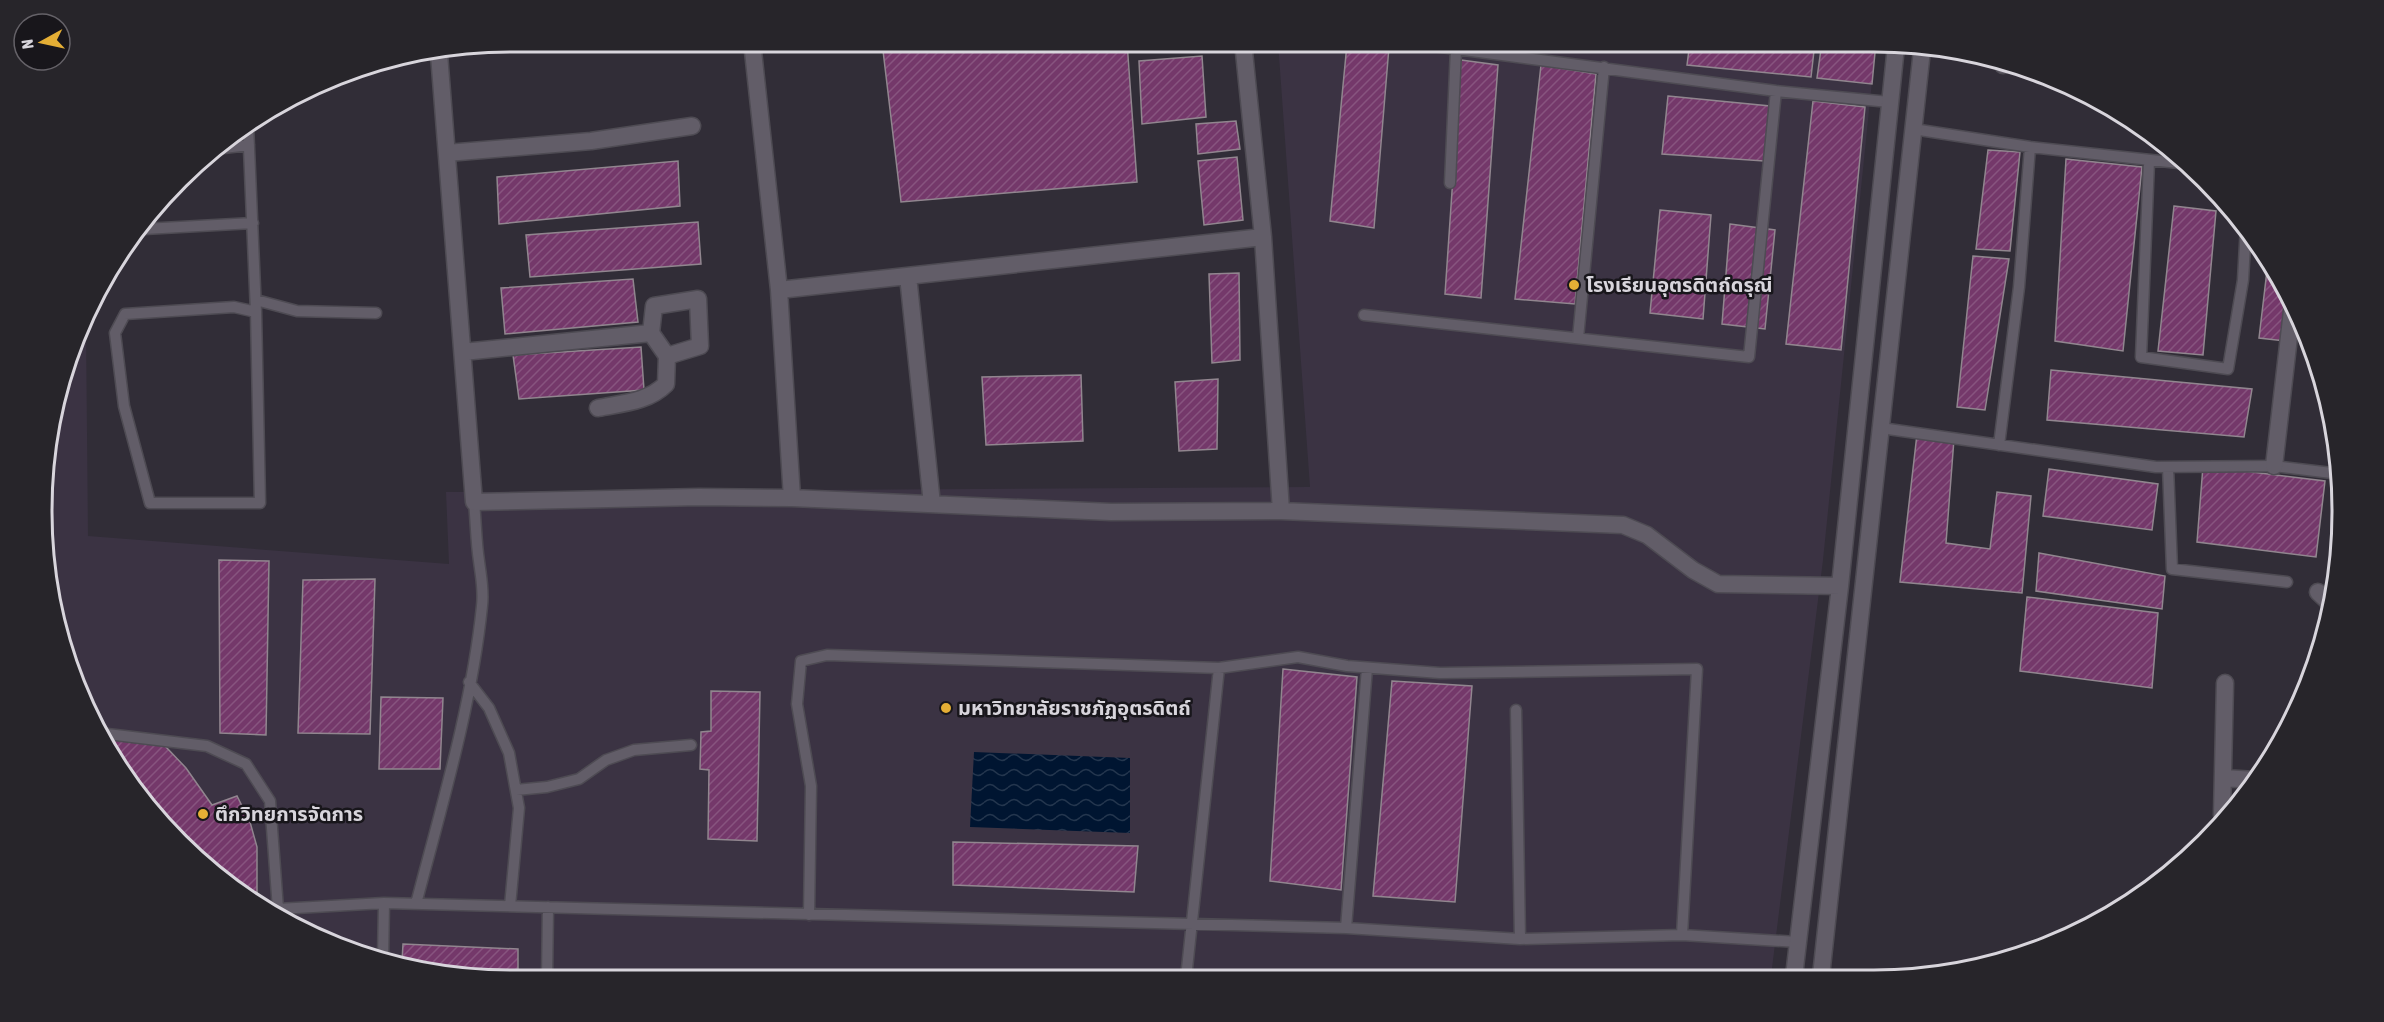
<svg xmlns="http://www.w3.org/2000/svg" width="2384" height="1022" viewBox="0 0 2384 1022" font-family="'Asap Condensed','Noto Sans Thai',sans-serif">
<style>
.built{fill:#3b3343}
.water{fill:url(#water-waves)}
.building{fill:url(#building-hatch);stroke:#91868f;stroke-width:1.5}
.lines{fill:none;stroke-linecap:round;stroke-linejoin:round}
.service-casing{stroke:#4e4b53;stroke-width:13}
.minor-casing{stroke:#4e4b53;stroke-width:19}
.service{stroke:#625d68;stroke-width:10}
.minor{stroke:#625d68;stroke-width:16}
.poi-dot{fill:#e4ae35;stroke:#18161b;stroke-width:2}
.labels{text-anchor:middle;stroke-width:5;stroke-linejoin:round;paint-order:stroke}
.poi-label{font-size:20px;font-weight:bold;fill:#d8d5dc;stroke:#18161b;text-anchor:start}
.rim{fill:none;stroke:#d8d5dc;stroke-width:3}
</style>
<defs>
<pattern id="water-waves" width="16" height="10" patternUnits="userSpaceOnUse" patternTransform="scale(1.5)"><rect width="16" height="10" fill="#001531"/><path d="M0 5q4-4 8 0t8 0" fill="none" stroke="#24364e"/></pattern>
<pattern id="building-hatch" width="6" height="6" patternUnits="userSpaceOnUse" patternTransform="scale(1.5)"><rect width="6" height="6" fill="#74386a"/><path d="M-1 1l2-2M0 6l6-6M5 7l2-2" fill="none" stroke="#87547f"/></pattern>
</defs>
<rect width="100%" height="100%" fill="#312d37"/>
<path class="built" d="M1278,42H1876L1823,560L1771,976L511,980L360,955L277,917L202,864L105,745L67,662L46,573L51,420L86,328L88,536L449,564L446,492L1310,487Z"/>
<path class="water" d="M974,752L1130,758V833L970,827Z"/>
<path class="building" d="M882,42H1127L1137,182L901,202Z
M1545,42H1599L1598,50L1545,46Z
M1690,42H1815L1811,77L1687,65Z
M1822,42H1876L1872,84L1817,78Z
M1347,44L1389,47L1374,228L1330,221Z
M1202,56L1206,117L1142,124L1139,61Z
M1461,60L1498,65L1481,298L1445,294Z
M1541,65L1596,74L1575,304L1515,299Z
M1668,96L1770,106L1764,161L1662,154Z
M1813,101L1865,107L1841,350L1786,344Z
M1236,121L1240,149L1198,154L1196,124Z
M1988,150L2020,152L2010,251L1976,249Z
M1237,157L1243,220L1204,225L1198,161Z
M2066,159L2142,167L2123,351L2055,341Z
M678,161L680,206L499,224L497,177Z
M2174,206L2216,211L2203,355L2158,351Z
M1660,210L1711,215L1703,319L1650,313Z
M698,222L701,264L530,277L526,235Z
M1730,224L1775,230L1765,329L1722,324Z
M1973,256L2009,259L1985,410L1957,407Z
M2268,262L2290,298L2285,341L2259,338Z
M1239,273L1240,360L1212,363L1209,274Z
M633,279L638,322L505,334L501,288Z
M641,347L644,390L519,399L513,355Z
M2051,370L2252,389L2244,437L2047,420Z
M1081,375L1083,441L986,445L982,377Z
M1218,379L1217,449L1179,451L1175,382Z
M1917,434L1954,439L1946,543L1990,549L1997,492L2031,496L2022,593L1900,582Z
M2203,466L2325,481L2316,557L2197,542Z
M2049,469L2158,484L2152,530L2043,516Z
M2039,553L2165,576L2162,609L2036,591Z
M219,560L269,561L266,735L220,733Z
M375,579L370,734L298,733L303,580Z
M2027,597L2158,613L2152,688L2020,671Z
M1283,669L1357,677L1341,890L1270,881Z
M1392,681L1472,686L1455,902L1373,896Z
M711,691L760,692L757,841L708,839L709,770L700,769L701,732L711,731Z
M381,697L443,698L440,769H379Z
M101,736L165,746L186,768L212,805L237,796L250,822L257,847V903L202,864L105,745Z
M953,842L1138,846L1134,892L953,885Z
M403,944L518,949V980L402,962Z"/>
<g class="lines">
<defs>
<path id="service" d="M1403,42L1776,91L1889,102
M248,125L256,312L260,503H150L124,406L115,333L125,314L234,307L256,312
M1913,129L2030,147L2188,164
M215,149L249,145
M2149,161L2141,357L2228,369L2243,280L2246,226
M1450,183L1456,49
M144,229L253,223
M256,300L297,311L376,313
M1364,315L1749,357L1776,91
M1578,338L1604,67
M1881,428L2156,467L2274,466L2340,474
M1999,445L2019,287L2030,147
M2168,467L2172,569L2287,582
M469,682L489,708L509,753L519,808L510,906
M1516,710L1520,939
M99,733L207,746L246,764L270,801L278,909
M516,790L547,787L579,779L606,760L634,750L691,745
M416,904C441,808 472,705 482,606C484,590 481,577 479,561C476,542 476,522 474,502
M809,915L811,786L797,704L801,661L827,655L1219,668L1298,657L1347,666L1440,673L1697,669L1682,935
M278,918V909L384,903L1346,928L1520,939L1682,935L1798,942
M1346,928L1367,668
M383,959L384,903
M1186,978L1219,668
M547,980L548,907"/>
<path id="minor" d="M752,42L779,290L792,498
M1243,42L1263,237L1281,511
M439,54L474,502L699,497L792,498L1111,512L1281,511L1623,525L1647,535L1693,570L1718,584L1840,586
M2003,65V64
M447,153L591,141L692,126
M908,276L932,504
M779,290L1263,237
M463,352L651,333
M598,408C623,403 648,402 666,384L667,356L651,333L654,306L698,299L700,346L667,356
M2274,466L2293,302
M2318,592L2331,604
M2223,778L2255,780
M2222,815L2225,683
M1794,976L1840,586L1896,46
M1821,976L1922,50"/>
</defs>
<use href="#service" class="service-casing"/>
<use href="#minor" class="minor-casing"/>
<use href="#service" class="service"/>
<use href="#minor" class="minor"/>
</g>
<g class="poi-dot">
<circle cx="1574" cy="285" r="6"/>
<circle cx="946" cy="708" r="6"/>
<circle cx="203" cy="814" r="6"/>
</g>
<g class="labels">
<g class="poi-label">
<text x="1586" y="292">โรงเรียนอุตรดิตถ์ดรุณี</text>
<text x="958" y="715">มหาวิทยาลัยราชภัฏอุตรดิตถ์</text>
<text x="215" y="821">ตึกวิทยการจัดการ</text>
</g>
</g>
<path d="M0 0H2384V1022H0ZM510 52H1874A458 458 0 0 1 2332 510V512A458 458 0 0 1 1874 970H510A458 458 0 0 1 52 512V510A458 458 0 0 1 510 52Z" fill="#27252a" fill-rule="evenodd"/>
<path class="rim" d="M510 52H1874A458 458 0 0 1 2332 510V512A458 458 0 0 1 1874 970H510A458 458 0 0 1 52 512V510A458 458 0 0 1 510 52Z"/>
<g transform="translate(42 42) rotate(262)"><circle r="28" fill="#18161b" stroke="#656268" stroke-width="1.5"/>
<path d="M0-4.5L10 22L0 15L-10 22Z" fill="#e4ae35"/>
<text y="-9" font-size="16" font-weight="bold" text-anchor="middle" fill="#d8d5dc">N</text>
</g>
</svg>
